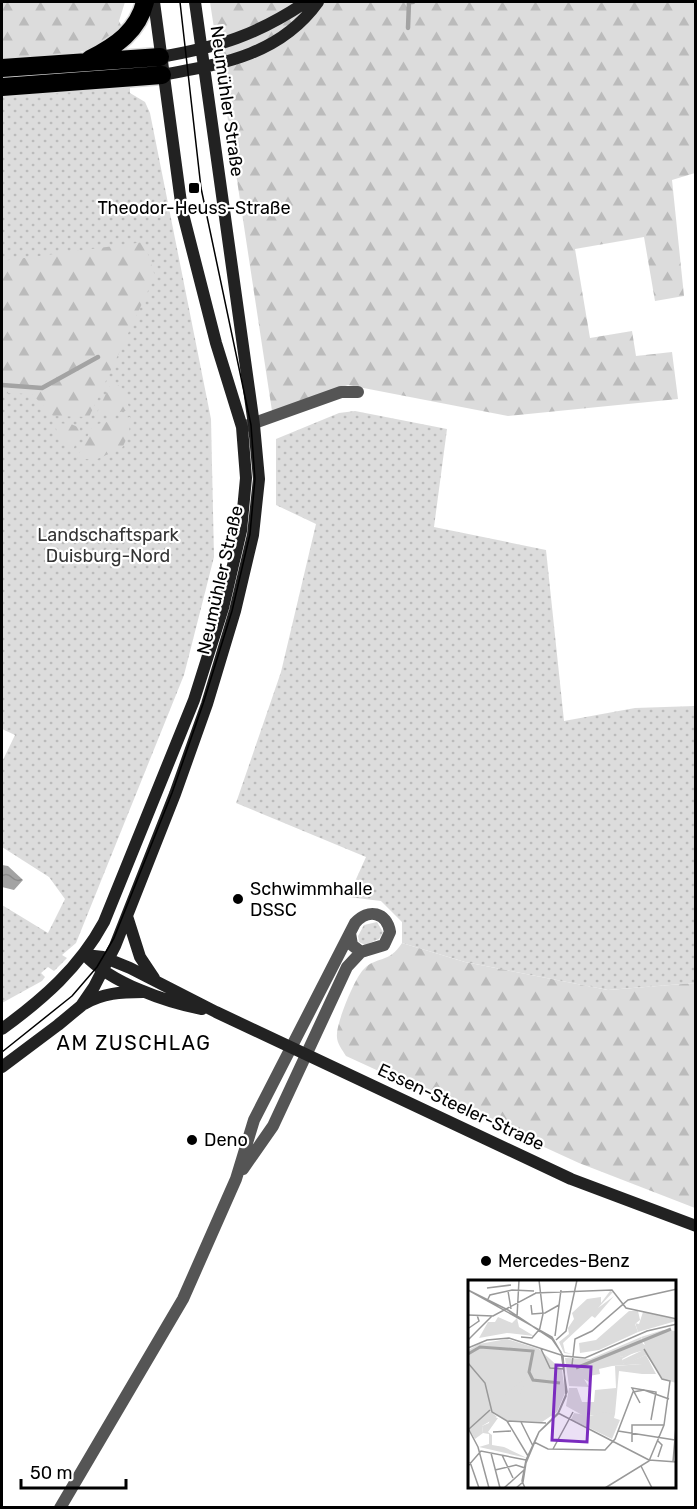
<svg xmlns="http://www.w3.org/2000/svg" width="697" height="1509" viewBox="0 0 697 1509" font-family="Rubik,sans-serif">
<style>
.green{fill:url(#green-dots)}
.forest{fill:url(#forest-firs)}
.water{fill:url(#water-waves)}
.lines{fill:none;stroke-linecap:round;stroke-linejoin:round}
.stream{stroke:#a3a3a3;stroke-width:4.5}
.highway-casing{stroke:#dbdbdb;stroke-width:21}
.street{stroke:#555;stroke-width:12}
.secondary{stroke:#222;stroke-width:12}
.highway{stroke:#000;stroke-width:18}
.tram{stroke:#000;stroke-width:1.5}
.poi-dot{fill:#000;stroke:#fff;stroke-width:2}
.labels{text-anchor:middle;stroke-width:4.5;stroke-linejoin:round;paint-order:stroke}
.street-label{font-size:18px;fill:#000;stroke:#fff}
.poi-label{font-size:18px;fill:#000;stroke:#fff;text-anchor:start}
.park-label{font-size:18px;fill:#333;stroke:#fff}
.neighbourhood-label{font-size:20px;letter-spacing:1.5px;fill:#000;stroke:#fff}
.inset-river{fill:none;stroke:#a3a3a3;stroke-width:3}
.inset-road{fill:none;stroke:#999;stroke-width:1.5}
.view{fill:#7b2cbf;fill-opacity:0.15;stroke:#7b2cbf;stroke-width:3}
.inset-edge{fill:none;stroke:#000;stroke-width:3}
</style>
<defs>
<pattern id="green-dots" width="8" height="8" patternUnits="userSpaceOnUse" patternTransform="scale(1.5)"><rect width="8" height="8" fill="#dcdcdc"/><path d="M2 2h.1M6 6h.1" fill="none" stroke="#bbb" stroke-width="1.8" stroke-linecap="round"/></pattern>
<pattern id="forest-firs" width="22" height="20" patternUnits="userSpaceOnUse" patternTransform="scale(1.5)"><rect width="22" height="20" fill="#dcdcdc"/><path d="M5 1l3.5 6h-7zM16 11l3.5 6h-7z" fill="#bbb"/></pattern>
<pattern id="water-waves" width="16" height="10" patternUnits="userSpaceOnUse" patternTransform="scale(1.5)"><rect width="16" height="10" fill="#a3a3a3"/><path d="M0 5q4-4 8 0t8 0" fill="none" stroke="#8b8b8b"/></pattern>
</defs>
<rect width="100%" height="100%" fill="#fff"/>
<path class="green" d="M111,88H130V93L145,102L150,113L211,419L214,557L184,675L76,943L62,955L67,958L54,971L48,967L41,973L45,977L42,981L2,1003V905L48,933L65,899L49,877L2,847V762L15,735L2,729V97Z
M355,411L447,429L434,527L546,550L564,721L635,708L695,706V983L608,990L465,962L402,943V922L381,901L348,897L366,857L236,803L281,672L316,524L276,505V439L339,413Z
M377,922L383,932L379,939L365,945L359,942L358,936L364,925Z"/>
<path class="forest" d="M2,2H125L119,21L124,32C85,59 47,57 2,59Z
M210,2H695V173L672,180L684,296L655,301L644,237L575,249L590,338L632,331L636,356L672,352L678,399L508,416L348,385L272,411Z
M144,242L155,276L89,417L53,416L32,394L2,393V261Z
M112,381L122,388L130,410L95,417Z
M130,417L129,434L122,448L95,460L77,458L93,425Z
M55,423L71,424L80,428L73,451C61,445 57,436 55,423Z
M402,943L465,962L608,990L695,983V1208L579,1163L346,1056C342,1049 336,1043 337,1034C337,1022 355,977 364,969C376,956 389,964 402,943Z"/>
<path class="water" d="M2,865L8,866L23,880L14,890L2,887Z"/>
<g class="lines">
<path class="stream" d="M408,28L409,2H413
M2,385L42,388L98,357"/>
<defs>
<path id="highway" d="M90,59C116,46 138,31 145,2
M2,68L160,57
M2,87L162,75"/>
</defs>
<use href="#highway" class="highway-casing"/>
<path class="street" d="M246,426L341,392H358
M243,1169L273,1126L347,967L361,952
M60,1508L183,1299L236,1179L254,1120L355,923C368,908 387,912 390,932L384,945L361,952L352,945L350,933"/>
<path class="secondary" d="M160,57C219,47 257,35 306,2
M162,75C222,64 280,55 318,2
M127,916L140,957L154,978
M85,955L103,957L130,968L216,1012L571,1179L696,1226
M85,955C111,983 166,1002 202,1009
M84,1004C103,993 121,992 143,992
M2,1029C43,999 79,968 104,922L194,700L223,608L241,531L246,478L242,427L216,343L182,210L154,2
M2,1067L58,1025L81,1006L94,987L115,946L175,794L207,704L235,611L253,535L259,479L254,425L195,2"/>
<use href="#highway" class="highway"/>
<path class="tram" d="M2,1052L72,996L97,967L114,938L172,793L203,704L232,611L250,534L255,479L251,425L201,188L180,2"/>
</g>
<g class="poi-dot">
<rect x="188" y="182" width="12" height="12" rx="3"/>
<circle cx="238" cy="899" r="6"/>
<circle cx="192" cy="1140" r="6"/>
<circle cx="486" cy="1261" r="6"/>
</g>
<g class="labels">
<g class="street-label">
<text transform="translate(227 101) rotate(82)" y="6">Neumühler Straße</text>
<text transform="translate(220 580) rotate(-77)" y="6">Neumühler Straße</text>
<text transform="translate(461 1107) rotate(25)" y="6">Essen-Steeler-Straße</text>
</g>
<g class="poi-label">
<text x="194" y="214" text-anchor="middle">Theodor-Heuss-Straße</text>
<text x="250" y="895">Schwimmhalle<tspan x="250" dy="21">DSSC</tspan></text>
<text x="204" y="1146">Deno</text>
<text x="498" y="1267">Mercedes-Benz</text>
</g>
<g class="park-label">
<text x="108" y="541">Landschaftspark<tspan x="108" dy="21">Duisburg-Nord</tspan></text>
</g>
<g class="neighbourhood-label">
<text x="134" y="1050">AM ZUSCHLAG</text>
</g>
</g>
<g transform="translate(468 1280)">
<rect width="208" height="208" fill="#fff"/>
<path d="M161,31H170L172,40L167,44L170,52L131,70L112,73L111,63L128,60ZM30,37L44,43L49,38L51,47L66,56L39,53L11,58L20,42H27ZM195,50L208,51V103L195,99L178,75L156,85L154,80L173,71L153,77L150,72L172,62L177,65L173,57ZM39,59L71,69L94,90L97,113L89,132L74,142L40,141L22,131L29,137L14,146L15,153L7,159L0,147V70L11,64ZM174,84V94L151,91L147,134L116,136L98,126L101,108H109L114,122H126L127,110L148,108L147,86Z" fill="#dcdcdc"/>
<path d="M142,11L145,12L130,28L146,16L127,38L124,36L95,63L97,72L104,74L96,73L91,62L101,54L100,48L106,39L104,33L119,19L133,17V23ZM175,32L208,39V41L170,52L167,43L171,44ZM173,57L176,69L172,63L151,72L153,77L173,69L154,79L156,84L178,75L188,94H174V84L144,86L131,89L132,94L121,96V102L116,99L121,107L101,106L97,78L122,79ZM65,92H70L72,100L95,98L93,108L62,98L61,106L56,105L50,118L35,116ZM135,132L147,134L146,138L152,140L144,159L103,139L106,133L123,136ZM22,137L30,138L20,152L24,155V165L36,167L59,178L11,167L21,164V154L15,153L14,146L21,143Z" fill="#dcdcdc"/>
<path class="inset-river" d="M0,74L12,67L65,71L61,92L65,100L92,103M108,88L203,49"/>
<path class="inset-road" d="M71,0L75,34L71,52M19,8L43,5M0,10L40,30L84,59L93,72L99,112L90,133L71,152L58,180L54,201L57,208M0,10L84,57L95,76L98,116L90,134L71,152L58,183L55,202L48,208M40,11L43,29M67,13L144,10L158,28L209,39M20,19L22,15L44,10L66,11M63,25L64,34L77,33L91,25M0,35L25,36L68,13M49,37L51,0M1,48L11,41L9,35M87,56L93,10M53,57L64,58L70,51M0,60L24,36M88,60L98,51L109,0M0,68L19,60L41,58L96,76L117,78L179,51L209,44M73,69L82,88L96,89M0,83L17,103L24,132L39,141L78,143M104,85L107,59L124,51L160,20L209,9M172,123L164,108L188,112L183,140M90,133L181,180M39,141L60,176M53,142L65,166M0,148L10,167L21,208M1,149L22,130M150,151L207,160M25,152L43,151M190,161L194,165L190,177M66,162L80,169L137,170L147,159L165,112L176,110L201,119M164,162V145H196M85,169L105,132M23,173L32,208M34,175L45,198M181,180L209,182M2,182L11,208M205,182L208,146M0,186L13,171L58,180M173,186L184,208M27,190L48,185L57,188M36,208L56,190M137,208L181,181L196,145L202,101L194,99L176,69"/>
<path class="view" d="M88,85L123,87L119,162L84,160Z"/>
<rect width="208" height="208" class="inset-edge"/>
</g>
<rect width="697" height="1509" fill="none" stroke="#000000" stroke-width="6"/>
<path d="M21 1479v9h105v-9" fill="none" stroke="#000000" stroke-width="3"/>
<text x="30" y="1479" font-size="18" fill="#000000" stroke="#ffffff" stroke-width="4.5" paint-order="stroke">50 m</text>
</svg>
